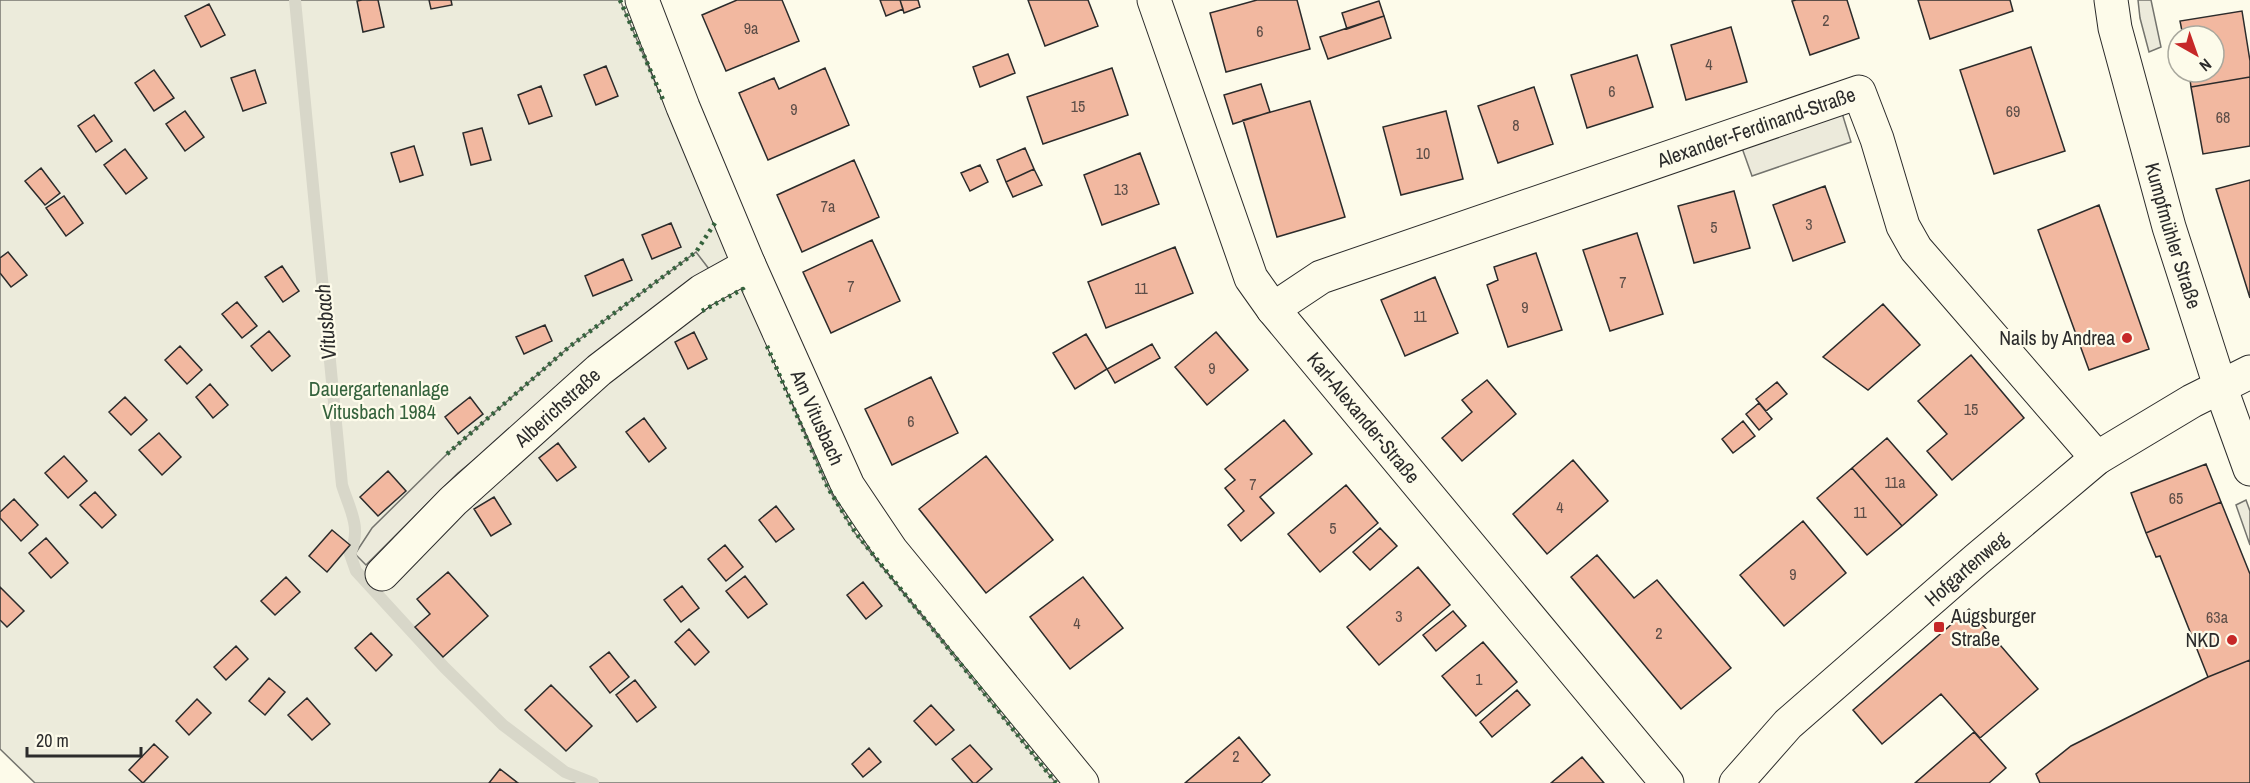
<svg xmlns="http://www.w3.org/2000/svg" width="2250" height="783" viewBox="0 0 2250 783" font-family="'Archivo Narrow',sans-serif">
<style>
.green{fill:#ecebdb;stroke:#74746e;stroke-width:1.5}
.parking{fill:#eceadb;stroke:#74746e;stroke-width:1.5}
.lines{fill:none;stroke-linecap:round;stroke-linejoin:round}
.stream{stroke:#d8d7c9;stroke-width:12}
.building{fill:#f2b8a0;stroke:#2b2b2b;stroke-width:1.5}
.minor-casing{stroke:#2b2b2b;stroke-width:35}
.minor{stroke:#fdfbea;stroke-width:33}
.hedge{stroke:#34623c;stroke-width:4.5;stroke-dasharray:3 4.5;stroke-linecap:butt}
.poi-dot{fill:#c62828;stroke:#fdfbea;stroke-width:2}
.labels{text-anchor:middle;stroke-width:4.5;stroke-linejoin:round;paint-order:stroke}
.number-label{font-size:16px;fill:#5d4e48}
.street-label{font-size:20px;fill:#2b2b2b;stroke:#fdfbea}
.poi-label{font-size:20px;fill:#2b2b2b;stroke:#fdfbea;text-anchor:end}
.park-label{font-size:20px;fill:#34623c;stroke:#fdfbea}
.water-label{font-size:21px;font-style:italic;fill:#2b2b2b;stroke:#fdfbea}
</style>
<rect width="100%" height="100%" fill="#fdfbea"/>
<path class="green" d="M0,0H620L828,488L855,533L1056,783H35L0,749Z"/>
<path class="parking" d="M2138,0H2151L2161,47L2149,52L2140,18Z
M1842,113L1851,142L1752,176L1742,148Z
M696,252L709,269L458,473L366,565L355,554L372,528L447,454L569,347Z
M2246,500L2250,511V545L2236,505Z"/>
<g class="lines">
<path class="stream" d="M295,0L342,485C350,511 362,527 350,554L356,571L445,668L503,725L565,772L593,783"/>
</g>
<path class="building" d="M362,0H378L384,27L363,32L357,1Z
M429,0H451L452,5L431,9Z
M737,0H782L799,41L726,71L702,15Z
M880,0H900L903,9L886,16Z
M900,0H918L920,7L904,13Z
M1028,0H1088L1098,26L1045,46Z
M1257,0H1297L1310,49L1226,72L1210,13Z
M1796,0H1847L1859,38L1810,55L1792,1Z
M1918,0H2010L2013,11L1930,39Z
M1379,1L1384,16L1347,29L1342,13Z
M209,4L225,35L201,47L185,16Z
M2242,11L2250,61V77L2191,87L2189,72H2214V36H2183L2180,21Z
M1384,16L1391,38L1328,59L1320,37Z
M1731,27L1747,82L1686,100L1671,45Z
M2031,47L2065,151L1994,174L1960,70Z
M1008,54L1015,73L980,87L973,67Z
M1637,55L1653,107L1587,128L1571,75Z
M606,66L618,96L596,105L584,75Z
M825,68L849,125L768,160L739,93L774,78L779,89Z
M1112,68L1128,115L1043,144L1027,97Z
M154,70L174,98L154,111L135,83Z
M255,70L266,103L243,111L231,78Z
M2250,77V146L2203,154L2191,87Z
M1261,84L1270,112L1233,124L1224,95Z
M541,86L552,116L529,124L518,95Z
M1534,87L1553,144L1498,163L1478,106Z
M1310,101L1345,217L1277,237L1243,120Z
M185,111L204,137L185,151L166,124Z
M1446,111L1463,179L1401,195L1383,127Z
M94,115L112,141L96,152L78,126Z
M482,128L491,160L471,165L463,133Z
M414,146L423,175L400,182L391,153Z
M1025,148L1034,169L1006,182L997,160Z
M125,149L147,178L126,194L104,165Z
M1140,153L1159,204L1102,225L1084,175Z
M854,160L879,217L802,252L777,195Z
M980,165L988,182L970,191L961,173Z
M41,168L60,193L45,205L25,181Z
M1034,169L1042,185L1013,197L1006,182Z
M2250,180V298L2216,189Z
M1825,186L1845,242L1793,261L1773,205Z
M1734,191L1750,248L1694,263L1678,206Z
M64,196L83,223L66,236L46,208Z
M2099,205L2149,349L2089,370L2038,230Z
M671,223L681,247L652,259L642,235Z
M1637,233L1663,314L1610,331L1583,250Z
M872,240L900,301L831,333L803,272Z
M1175,247L1193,293L1106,328L1088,282Z
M8,252L27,275L11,287L0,273V258Z
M1536,253L1562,330L1508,347L1487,285L1498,280L1494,267Z
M623,259L632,280L593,296L585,276Z
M282,266L299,291L283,302L265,277Z
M1435,277L1458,333L1405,356L1381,300Z
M237,302L257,326L242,338L222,314Z
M1883,304L1920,345L1868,390L1823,357Z
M545,325L552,341L524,354L516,337Z
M269,331L290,356L272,371L251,346Z
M694,332L707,359L688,369L675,342Z
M1216,332L1248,370L1207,405L1175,367Z
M1086,334L1107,369L1075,389L1053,353Z
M1152,344L1160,358L1115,383L1107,369Z
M180,346L202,370L187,384L165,360Z
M1971,355L2024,418L1952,480L1927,451L1947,434L1918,401Z
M931,377L958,433L892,465L865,409Z
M1487,380L1516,414L1462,461L1442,438L1472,412L1462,400Z
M1777,382L1787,394L1766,411L1756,399Z
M210,384L228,405L213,418L196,397Z
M125,397L147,420L131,435L109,412Z
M470,397L483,414L458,434L445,417Z
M1759,403L1772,419L1759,430L1746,414Z
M644,418L666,448L649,462L626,432Z
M1284,420L1312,454L1260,497L1274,513L1241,541L1228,525L1244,511L1225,488L1235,480L1225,469Z
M1743,421L1755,436L1733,453L1722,439Z
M159,433L181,457L162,475L139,450Z
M1887,438L1937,495L1902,526L1852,468Z
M558,443L576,467L557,481L539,458Z
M64,456L87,481L68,498L45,473Z
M986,456L1053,540L986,593L919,509Z
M1573,460L1608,501L1547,554L1513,514Z
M2206,464L2221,502L2146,533L2131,493Z
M1852,468L1902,526L1867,555L1817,498Z
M388,471L406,491L378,516L360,497Z
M1346,485L1378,523L1320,572L1288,534Z
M95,492L116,515L102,528L80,505Z
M494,497L511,524L491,536L474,509Z
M14,499L38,525L21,541L0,518V512Z
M2221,502L2250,574V660L2208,677L2160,556L2156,557L2146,533Z
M776,506L794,529L776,542L759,520Z
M1803,521L1846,573L1784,626L1740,575Z
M1380,528L1397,546L1370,570L1353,552Z
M332,530L350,545L327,572L309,556Z
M46,538L68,563L51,578L29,553Z
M725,545L743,567L726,581L708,559Z
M1597,555L1634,598L1657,580L1731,668L1681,709L1571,577Z
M1418,567L1450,605L1379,665L1347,627Z
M448,572L488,616L443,657L415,627L430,614L417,599Z
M745,576L767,604L748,618L726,591Z
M286,577L300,592L275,615L261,601Z
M1083,577L1123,628L1070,669L1030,617Z
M863,582L882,606L866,619L847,595Z
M682,586L699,608L681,622L664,600Z
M0,587L24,611L7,627L0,620Z
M1969,609L2038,689L1980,738L1941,694L1882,744L1853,710Z
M1453,611L1466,626L1436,651L1423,635Z
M689,629L709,652L695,665L675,642Z
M371,633L392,655L376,671L355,648Z
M1483,642L1517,682L1476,716L1442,676Z
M236,646L248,659L226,680L214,667Z
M609,652L629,677L610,693L590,667Z
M2250,660V783H2040L2036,774L2071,746L2208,677Z
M269,678L285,692L265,715L249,701Z
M635,680L656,707L637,722L616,695Z
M551,685L592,726L566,751L525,710Z
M1517,690L1530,705L1492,737L1480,722Z
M307,698L330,724L312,740L288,715Z
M197,699L211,713L189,735L176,721Z
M931,705L954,730L936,745L914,721Z
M1974,732L2006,768L1989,783H1915Z
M1239,737L1270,775L1261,783H1185Z
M154,744L168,757L143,783L129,770Z
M970,745L992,769L976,783H973L952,759Z
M869,748L881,762L863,777L852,764Z
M1582,757L1604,783H1551Z
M500,769L518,783H489Z"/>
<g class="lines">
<defs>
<g id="minor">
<path id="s1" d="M642,0L683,107L749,265L848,486L891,550L1082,783"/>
<path id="s2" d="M1154,0L1251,278L1273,309L1667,783"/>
<path id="s3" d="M2111,0L2115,28L2169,227L2220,386L2250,469"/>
<path id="s4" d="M1273,309L1321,277L1859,92L1877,139L1903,226L1916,249L2097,458"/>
<path id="s5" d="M382,574L453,501L599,370L702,291L749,265"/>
<path id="s6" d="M1736,783L1788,724L1976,560L2097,458L2192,401L2250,372"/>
</g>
</defs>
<use href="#minor" class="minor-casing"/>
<use href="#minor" class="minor"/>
<path class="hedge" d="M620,0L664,102
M702,311L743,289L744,291
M767,346L828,488L855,532L1056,783
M447,454L569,347L696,252L715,223"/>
</g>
<g class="poi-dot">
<circle cx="2127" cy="338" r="6"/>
<rect x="1933" y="621" width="12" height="12" rx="3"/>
<circle cx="2232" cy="640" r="6"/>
</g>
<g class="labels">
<g class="number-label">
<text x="1826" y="26">2</text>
<text x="751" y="34">9a</text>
<text x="1260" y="37">6</text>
<text x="1709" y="70">4</text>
<text x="1612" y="97">6</text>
<text x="1078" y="112">15</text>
<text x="794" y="115">9</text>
<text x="2013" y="117">69</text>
<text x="2223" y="123">68</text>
<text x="1516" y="131">8</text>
<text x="1423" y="159">10</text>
<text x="1121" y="195">13</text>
<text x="828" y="212">7a</text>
<text x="1809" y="230">3</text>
<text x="1714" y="233">5</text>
<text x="1623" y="288">7</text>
<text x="851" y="292">7</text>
<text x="1141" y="294">11</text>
<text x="1525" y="313">9</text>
<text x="1420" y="322">11</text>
<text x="1212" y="374">9</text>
<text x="1971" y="415">15</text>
<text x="911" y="427">6</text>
<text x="1895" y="488">11a</text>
<text x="1253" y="490">7</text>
<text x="2176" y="504">65</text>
<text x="1560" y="513">4</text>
<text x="1860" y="518">11</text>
<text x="1333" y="534">5</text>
<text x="1793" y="580">9</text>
<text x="1399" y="622">3</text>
<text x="2217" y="623">63a</text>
<text x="1077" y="629">4</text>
<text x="1659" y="639">2</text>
<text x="1479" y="685">1</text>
<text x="1236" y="762">2</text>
</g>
<g class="street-label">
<text dy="7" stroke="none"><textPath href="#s4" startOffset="518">Alexander-Ferdinand-Straße</textPath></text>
<text dy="7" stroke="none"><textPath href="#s3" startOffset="244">Kumpfmühler Straße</textPath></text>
<text dy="7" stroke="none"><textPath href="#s5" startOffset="242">Alberichstraße</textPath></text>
<text dy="7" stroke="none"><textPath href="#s1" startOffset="453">Am Vitusbach</textPath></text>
<text dy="7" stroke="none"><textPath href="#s2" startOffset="474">Karl-Alexander-Straße</textPath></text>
<text dy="7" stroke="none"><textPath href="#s6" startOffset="315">Hofgartenweg</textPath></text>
</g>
<g class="poi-label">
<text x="2115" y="345">Nails by Andrea</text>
<text x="1951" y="623" text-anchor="start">Augsburger<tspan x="1951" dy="23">Straße</tspan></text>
<text x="2220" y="647">NKD</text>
</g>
<g class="park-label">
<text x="379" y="396">Dauergartenanlage<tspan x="379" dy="23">Vitusbach 1984</tspan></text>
</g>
<g class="water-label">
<text transform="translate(326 322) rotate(-95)" y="7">Vitusbach</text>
</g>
</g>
<g transform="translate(2196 54) rotate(140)"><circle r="28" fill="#fdfbea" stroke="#a9a89e" stroke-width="1.5"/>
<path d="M0-4.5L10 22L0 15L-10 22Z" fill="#c62828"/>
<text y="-9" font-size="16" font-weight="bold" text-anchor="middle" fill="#2b2b2b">N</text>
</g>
<path d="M27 747v9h114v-9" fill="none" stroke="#2b2b2b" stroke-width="3"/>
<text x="36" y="747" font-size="18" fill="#2b2b2b" stroke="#fdfbea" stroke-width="4.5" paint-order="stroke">20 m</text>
</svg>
